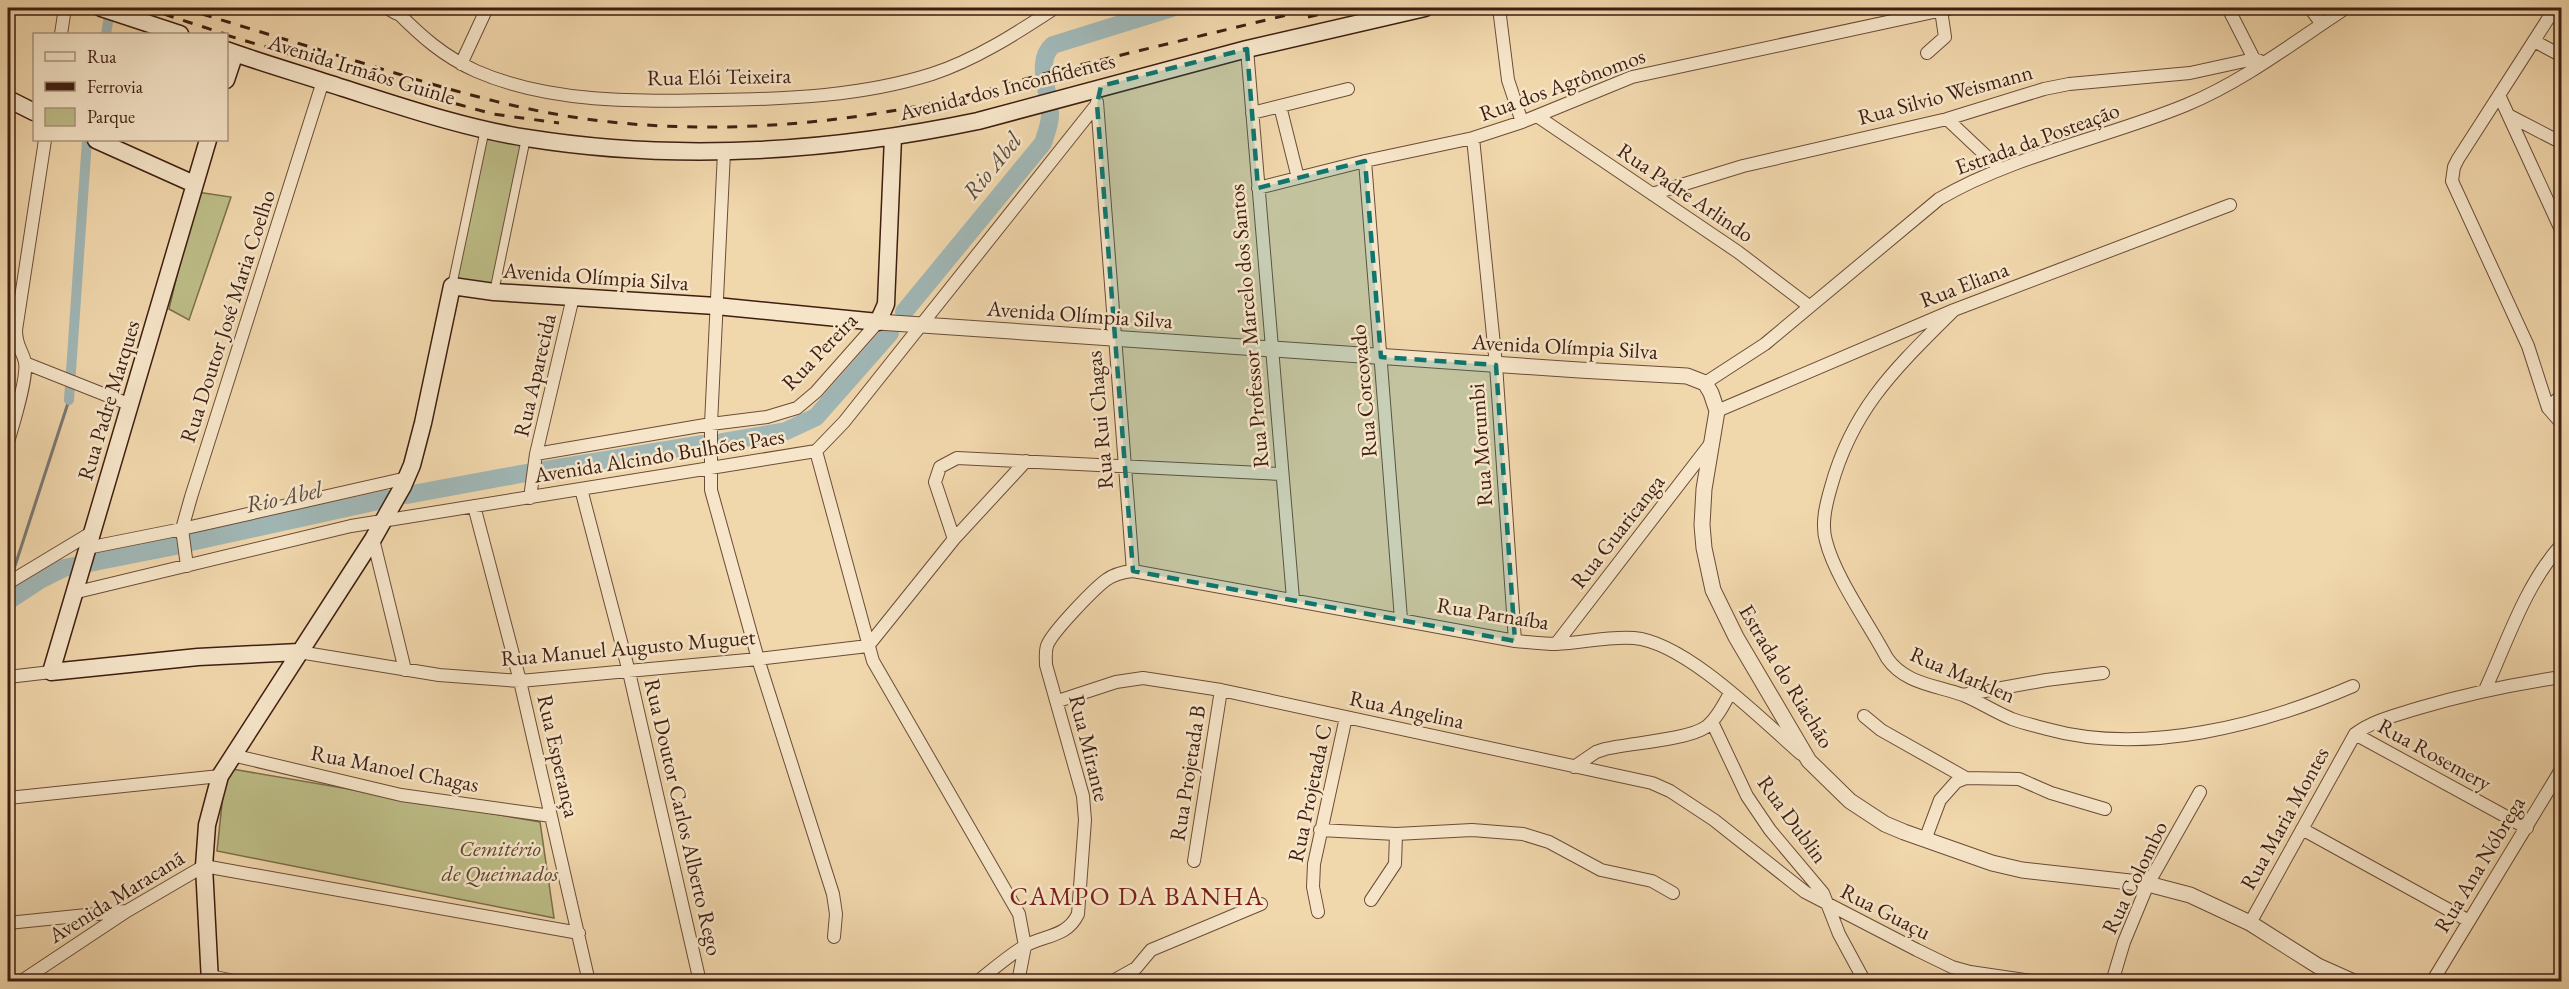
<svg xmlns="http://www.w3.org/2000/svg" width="2569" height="989" viewBox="0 0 2569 989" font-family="'EB Garamond',serif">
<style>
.green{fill:#bdbd87;stroke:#7e6e4c;stroke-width:1.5}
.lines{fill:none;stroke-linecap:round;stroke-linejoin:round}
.stream{stroke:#797a74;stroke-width:3}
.canal{stroke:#a0b7b6;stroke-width:10}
.river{stroke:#a0b7b6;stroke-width:18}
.pedestrian-casing{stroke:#6b4c38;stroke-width:10}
.minor-casing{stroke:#6b4c38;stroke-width:14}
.tertiary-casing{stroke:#6b4c38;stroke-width:17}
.secondary-casing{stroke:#3e1e11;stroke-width:19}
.pedestrian{stroke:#f6e5c9;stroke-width:8}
.minor{stroke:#f6e5c9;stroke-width:12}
.tertiary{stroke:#f6e5c9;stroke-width:15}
.secondary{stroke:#f6e5c9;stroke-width:16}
.rail{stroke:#3e1e11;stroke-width:3;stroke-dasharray:10 10;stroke-linecap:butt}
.marked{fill:#0f766e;fill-opacity:0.2;stroke:#0f766e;stroke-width:4.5;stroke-dasharray:12 8;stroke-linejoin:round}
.labels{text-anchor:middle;stroke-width:5;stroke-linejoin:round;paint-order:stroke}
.street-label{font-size:22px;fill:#3e1e11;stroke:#f6e5c9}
.park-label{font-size:22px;font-style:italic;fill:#5e462e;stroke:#f6e5c9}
.water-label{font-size:24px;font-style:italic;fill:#5b4c43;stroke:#f6e5c9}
.quarter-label{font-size:26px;letter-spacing:1.5px;fill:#7a1f14;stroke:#f6e5c9}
</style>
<rect width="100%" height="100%" fill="#f1d7ac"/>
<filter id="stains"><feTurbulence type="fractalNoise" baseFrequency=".00333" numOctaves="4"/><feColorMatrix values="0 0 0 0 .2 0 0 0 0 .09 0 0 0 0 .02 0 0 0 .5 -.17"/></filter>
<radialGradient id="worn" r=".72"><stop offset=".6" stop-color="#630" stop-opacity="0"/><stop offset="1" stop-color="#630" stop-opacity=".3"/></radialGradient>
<path class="green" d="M485,129L526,138L494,292L452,286Z
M197,192L231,197L189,320L169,309Z
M232,769L540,822L554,918L217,851L224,785Z"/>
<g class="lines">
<path class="stream" d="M12,575L69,400"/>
<path class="canal" d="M106,34L110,11
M69,400L87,140"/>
<path class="river" d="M904,312L1043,143C1046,134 1050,124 1050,115C1050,93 1034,61 1053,45L1172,8
M722,442L786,431L816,417L890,333
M545,470L703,444
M407,495L526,473
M191,542L387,499
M8,601L40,580L64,568L175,546"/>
<defs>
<path id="pedestrian" d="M452,286L485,129
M494,292L526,138"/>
<path id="minor" d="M1499,8L1508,80L1522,122
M2228,8L2254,59L2260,61
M2310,8L2321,23
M2555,8L2458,159L2454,167L2452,181L2528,346L2548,408L2562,424
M397,12C421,36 443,56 476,71C549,103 637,102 717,100C789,99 862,96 932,74C975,60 1017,33 1055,8
M61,34L65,8
M2534,41L2562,56
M1247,49L1293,599
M1927,53L1945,37L1941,10
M461,64L487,8
M2499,95L2562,232
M1097,102L1133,571
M1280,106L1298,178
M1252,113L1348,89
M1537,116L1738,252L1809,306
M2510,116L2562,143
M1947,119L2000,169
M1473,138L1496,365L1515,641
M724,152L711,424V490L758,659L833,894L836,914L834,937
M1365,161L1401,619
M1258,188L1365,161L1473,138L1522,122L1632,77L1952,8
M1652,194L1743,166L1947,119L2044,89L2069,84L2190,73L2254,59
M1954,310C1897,367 1853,407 1831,487C1826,504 1821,524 1826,541C1835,577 1869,624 1887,658C1905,684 1935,685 1963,695C1980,702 1995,712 2012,719C2023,723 2036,726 2047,729C2144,756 2263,725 2353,686
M25,363L131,405
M1705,383L1765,344L1939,199C2014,155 2106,138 2186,105C2244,81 2294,42 2346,8
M2548,408L2562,395
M1717,411L1954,310L2230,205
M8,442C13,425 28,377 25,362C22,349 16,347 16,330L45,140
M816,451L873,661L1019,914L1025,946L1018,982
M536,454L711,424L767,417L797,408L816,392L878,322
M581,489L629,672L700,982
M530,498L536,454L573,297
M474,506L520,681L589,982
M373,539L405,670
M954,539L935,482L940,467L957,458L1281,474
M87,548L182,529L407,478
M187,566L182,529L191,497L323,81
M8,583L91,533
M73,593L351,526L816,451L844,422L1097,104
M1556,644L1711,443
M299,652L439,675L520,681L758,659L868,646L954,539L1026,461
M8,677L51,672
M2485,690C2508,640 2525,585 2562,544
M1963,695L2046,680L2103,673
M1058,701L1116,682L1143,678L1221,690L1652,783L1670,791L1714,820L1805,892L1917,950L1952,967L1970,972L2038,982
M1864,716L1881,730L1966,778
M1712,722L1747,796L1770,830L1823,893L1839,934L1865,982
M2355,734L2527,828
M232,755L401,795L551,816
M1574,767L1596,752L1605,749C1630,743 1687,740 1706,727C1717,719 1724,704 1730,693
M8,798L220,776
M2302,829L2469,921
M1320,830L1396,834L1472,830L1523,834L1549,842L1601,870L1652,881L1673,893
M1925,840L1940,800L1956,782L1966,778L2019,779L2051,793L2105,809
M1194,861L1221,690
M1371,900L1395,864L1396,834
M1318,912L1313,887L1314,864L1346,717
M8,923L126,911
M2250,923L2355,734C2374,720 2397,715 2419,708C2466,694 2513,684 2562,677
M210,976L239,982
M20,982L127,911L204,866L579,933
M977,982C992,970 1007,957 1023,947C1042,935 1067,938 1078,914L1085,820L1083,796L1046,665C1046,659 1045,652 1047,646C1051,633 1094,589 1106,580C1114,574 1123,572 1133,571L1515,641C1529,642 1543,644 1556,644C1582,643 1608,636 1634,638C1685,642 1762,720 1801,754
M1111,982L1136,968L1151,950L1261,904
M2112,982L2124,942L2148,884L2200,792
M2432,982L2562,768"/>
<path id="tertiary" d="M390,8L397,12L398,8
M878,322L1579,370L1687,376L1705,383L1711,393L1717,411L1704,489L1702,525L1704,548L1713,590L1736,637L1809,761L1850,801L1885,824L1904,832L1992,863L2022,870L2148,884L2190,895L2250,923L2318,966L2354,982"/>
<path id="secondary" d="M101,8L180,34
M226,50C265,64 304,75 343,88C403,107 464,128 527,138C677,162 830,152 978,121L1247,49L1425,8
M226,80L235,53
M8,99L34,112
M96,140L194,184
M208,140L51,672L198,657L299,652
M210,982L204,866L207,825L220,776L373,539L403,486L412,465L423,423L452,286L494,292L716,306L878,322L886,304L893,137"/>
</defs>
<use href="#pedestrian" class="pedestrian-casing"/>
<use href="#minor" class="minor-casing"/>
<use href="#tertiary" class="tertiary-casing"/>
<use href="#secondary" class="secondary-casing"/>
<use href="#pedestrian" class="pedestrian"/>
<use href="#minor" class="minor"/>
<use href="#tertiary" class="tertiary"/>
<use href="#secondary" class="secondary"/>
<path class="rail" d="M145,8L225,34
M183,8C240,26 298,43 356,61C440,87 523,113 611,122C723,134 838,124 948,100C984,92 1019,80 1055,71C1142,50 1229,29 1316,8
M1308,17L1347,8
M226,35L446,101L493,114L559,123"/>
</g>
<path class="marked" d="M1247,49L1258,188L1365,161L1381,357L1496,365L1515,641L1133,571L1097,104L1101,86Z"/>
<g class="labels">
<g class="street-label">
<text transform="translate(362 69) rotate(17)" y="8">Avenida Irmãos Guinle</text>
<text transform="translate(719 76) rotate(-1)" y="8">Rua Elói Teixeira</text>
<text transform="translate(1562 84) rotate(-20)" y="8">Rua dos Agrônomos</text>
<text transform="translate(1007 86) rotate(-14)" y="8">Avenida dos Inconfidentes</text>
<text transform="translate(1945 94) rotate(-15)" y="8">Rua Silvio Weismann</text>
<text transform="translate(2037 138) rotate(-20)" y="8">Estrada da Posteação</text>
<text transform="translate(1686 192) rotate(34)" y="8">Rua Padre Arlindo</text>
<text transform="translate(596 276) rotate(4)" y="8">Avenida Olímpia Silva</text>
<text transform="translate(1964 284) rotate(-21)" y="8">Rua Eliana</text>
<text transform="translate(1080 314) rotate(4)" y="8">Avenida Olímpia Silva</text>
<text transform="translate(227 316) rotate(-72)" y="8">Rua Doutor José Maria Coelho</text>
<text transform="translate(1248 326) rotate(-95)" y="8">Rua Professor Marcelo dos Santos</text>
<text transform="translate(1565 346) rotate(3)" y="8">Avenida Olímpia Silva</text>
<text transform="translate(819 351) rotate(-46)" y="8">Rua Pereira</text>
<text transform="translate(534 375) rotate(-77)" y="8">Rua Aparecida</text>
<text transform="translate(1363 391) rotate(-95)" y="8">Rua Corcovado</text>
<text transform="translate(108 400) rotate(-73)" y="8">Rua Padre Marques</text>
<text transform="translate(1099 420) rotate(-95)" y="8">Rua Rui Chagas</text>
<text transform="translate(1480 445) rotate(-94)" y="8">Rua Morumbi</text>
<text transform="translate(659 455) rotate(-9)" y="8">Avenida Alcindo Bulhões Paes</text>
<text transform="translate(1617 531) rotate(-52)" y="8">Rua Guaricanga</text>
<text transform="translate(1493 613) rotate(9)" y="8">Rua Parnaíba</text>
<text transform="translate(628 647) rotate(-5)" y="8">Rua Manuel Augusto Muguet</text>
<text transform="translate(1963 674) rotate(23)" y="8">Rua Marklen</text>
<text transform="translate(1787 676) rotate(59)" y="8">Estrada do Riachão</text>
<text transform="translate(1407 709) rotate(12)" y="8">Rua Angelina</text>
<text transform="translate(1090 748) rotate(76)" y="8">Rua Mirante</text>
<text transform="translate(2435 754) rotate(29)" y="8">Rua Rosemery</text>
<text transform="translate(559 756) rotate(77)" y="8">Rua Esperança</text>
<text transform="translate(395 768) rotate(11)" y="8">Rua Manoel Chagas</text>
<text transform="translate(1187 773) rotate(-81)" y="8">Rua Projetada B</text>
<text transform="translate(1309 793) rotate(-78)" y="8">Rua Projetada C</text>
<text transform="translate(684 817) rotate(77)" y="8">Rua Doutor Carlos Alberto Rego</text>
<text transform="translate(2284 818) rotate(-61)" y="8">Rua Maria Montes</text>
<text transform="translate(1793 819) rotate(54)" y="8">Rua Dublin</text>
<text transform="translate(2479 864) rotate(-59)" y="8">Rua Ana Nóbrega</text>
<text transform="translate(2134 877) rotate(-64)" y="8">Rua Colombo</text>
<text transform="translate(116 896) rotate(-32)" y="8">Avenida Maracanã</text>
<text transform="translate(1886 911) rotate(27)" y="8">Rua Guaçu</text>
</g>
<g class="park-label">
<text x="500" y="856">Cemitério<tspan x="500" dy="25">de Queimados</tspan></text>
</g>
<g class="water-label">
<text transform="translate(992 166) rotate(-51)" y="8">Rio Abel</text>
<text transform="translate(284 497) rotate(-12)" y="8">Rio Abel</text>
</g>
<g class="quarter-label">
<text x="1137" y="905">CAMPO DA BANHA</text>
</g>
</g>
<rect width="2569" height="989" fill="none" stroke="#f1d7ac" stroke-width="30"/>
<rect x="9" y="9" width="2551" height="971" fill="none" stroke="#3e1e11" stroke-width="3"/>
<rect x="15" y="15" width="2539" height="959" fill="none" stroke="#3e1e11" stroke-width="1.5"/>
<rect x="33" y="33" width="195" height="108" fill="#f6e5c9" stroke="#ac957f" stroke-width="1.5"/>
<rect x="45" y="52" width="30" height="9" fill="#f6e5c9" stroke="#ac957f" stroke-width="1.5"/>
<text x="87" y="63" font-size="18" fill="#3e1e11">Rua</text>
<rect x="45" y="82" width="30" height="9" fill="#3e1e11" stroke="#ac957f" stroke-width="1.5"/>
<text x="87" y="93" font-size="18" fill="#3e1e11">Ferrovia</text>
<rect x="45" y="108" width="30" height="18" fill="#bdbd87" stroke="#ac957f" stroke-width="1.5"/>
<text x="87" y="123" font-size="18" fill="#3e1e11">Parque</text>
<rect width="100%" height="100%" filter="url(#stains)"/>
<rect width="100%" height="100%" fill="url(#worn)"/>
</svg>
